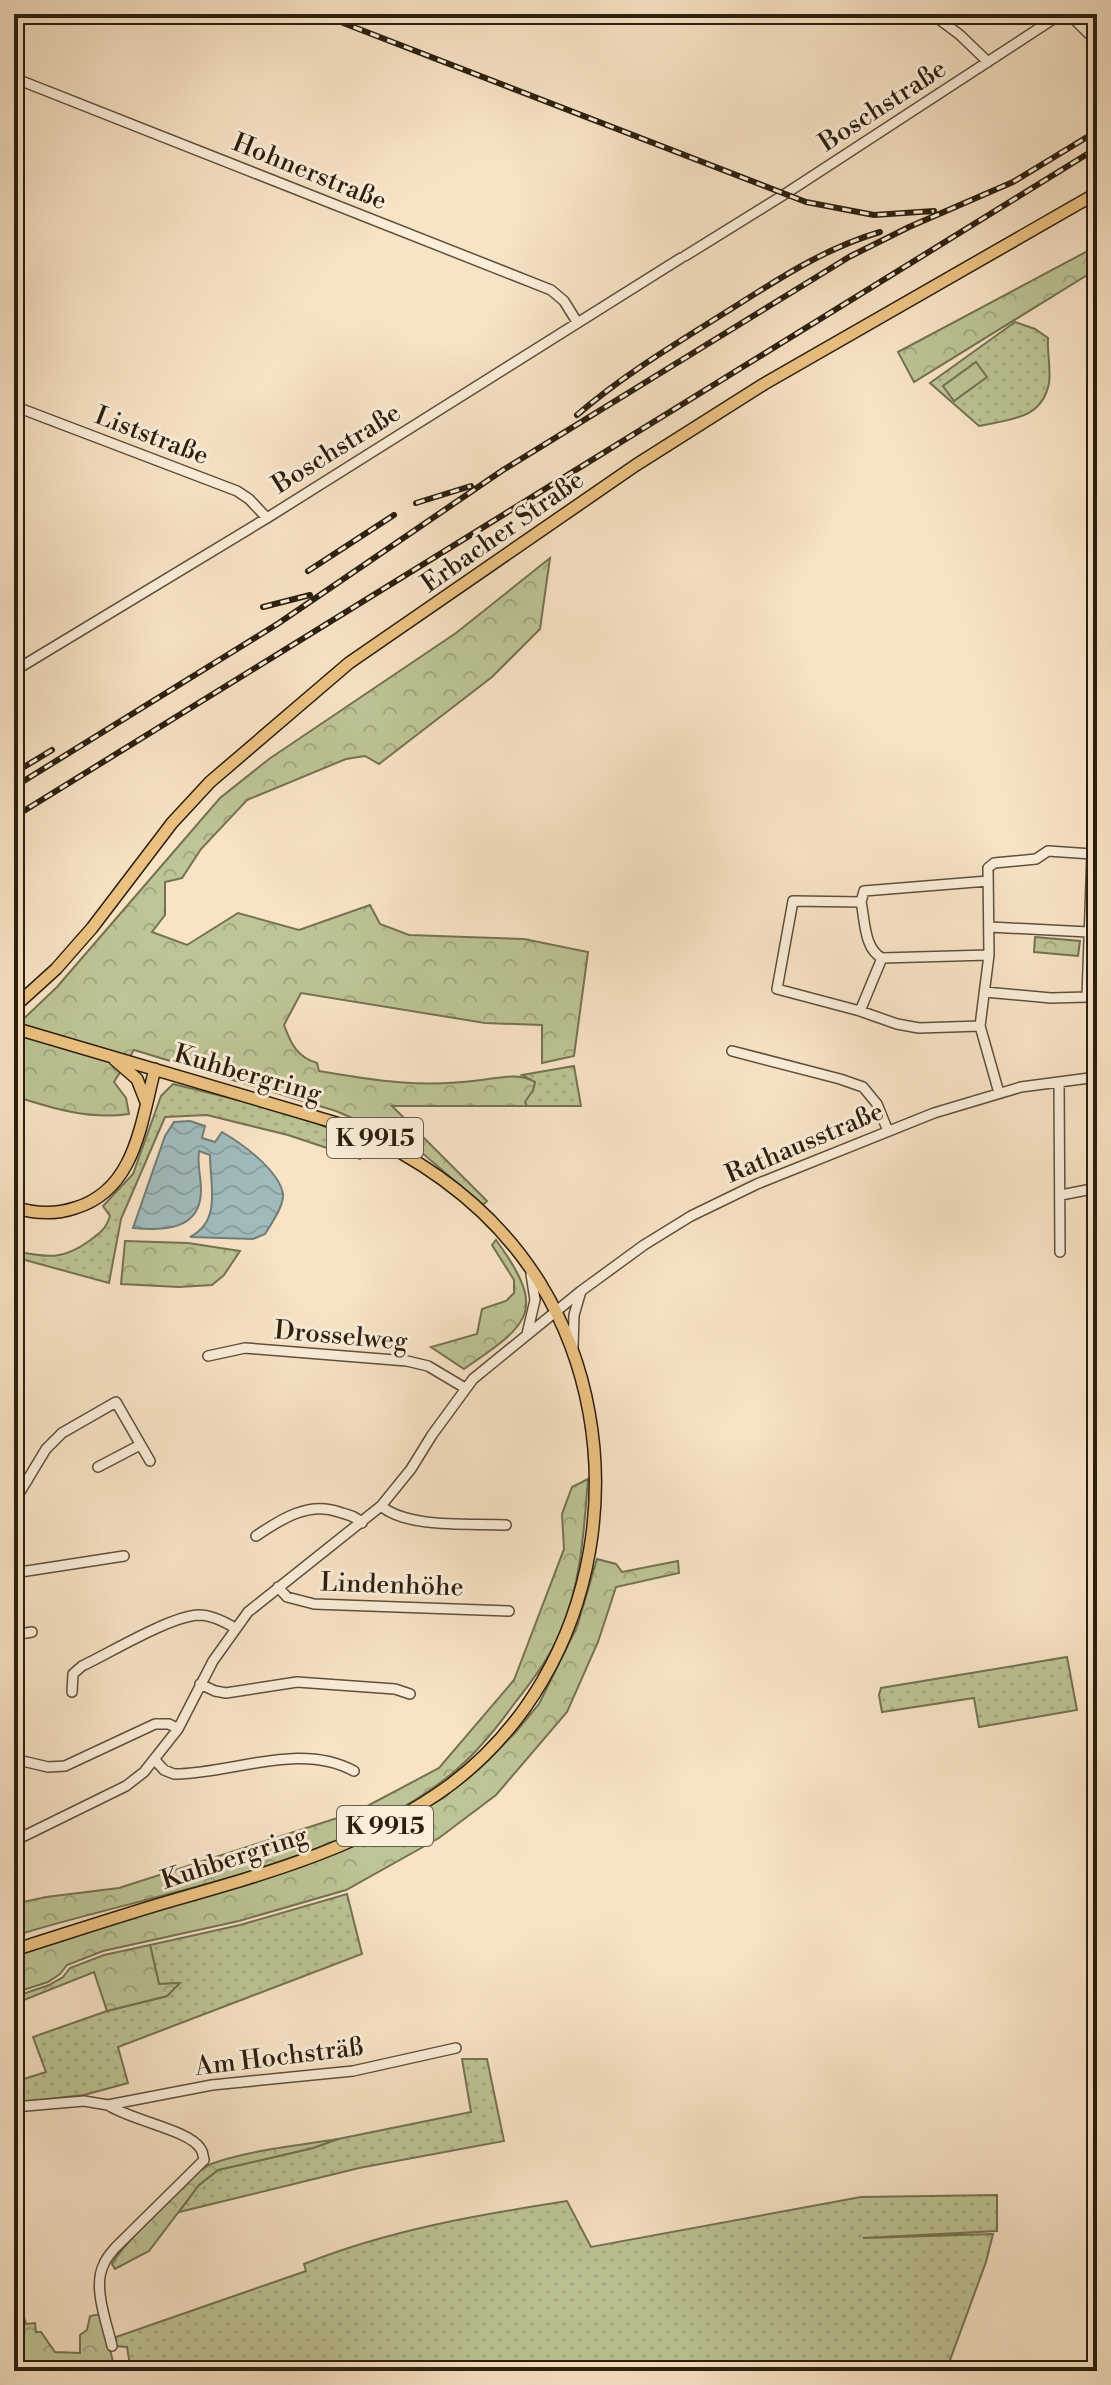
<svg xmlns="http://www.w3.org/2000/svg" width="1111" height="2385" viewBox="0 0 1111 2385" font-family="'Libre Bodoni',serif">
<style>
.grass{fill:url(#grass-dots);stroke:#747252;stroke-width:2}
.forest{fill:url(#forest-crowns);stroke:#747252;stroke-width:2}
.pitch{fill:#bdc495;stroke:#747252;stroke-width:2}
.water{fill:url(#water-waves);stroke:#727d78;stroke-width:2}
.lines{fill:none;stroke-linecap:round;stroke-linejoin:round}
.minor-casing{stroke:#5e503c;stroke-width:12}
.major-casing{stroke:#2b1f0f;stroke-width:14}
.minor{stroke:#faedd9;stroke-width:9}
.major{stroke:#ecc282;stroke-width:11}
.rail-casing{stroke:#2b1f0f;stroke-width:6}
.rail{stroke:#faedd9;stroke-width:3;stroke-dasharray:9;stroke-linecap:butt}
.labels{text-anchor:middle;stroke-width:6;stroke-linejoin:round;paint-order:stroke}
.shield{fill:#faedd9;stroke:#695d4c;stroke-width:2}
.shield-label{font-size:24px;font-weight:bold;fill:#2b1f0f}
.street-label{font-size:26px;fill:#2b1f0f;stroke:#faedd9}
</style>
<defs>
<pattern id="grass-dots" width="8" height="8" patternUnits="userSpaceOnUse" patternTransform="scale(2)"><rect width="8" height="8" fill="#bdc495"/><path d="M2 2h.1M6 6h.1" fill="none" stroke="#a3a87f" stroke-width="1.8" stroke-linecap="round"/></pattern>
<pattern id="forest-crowns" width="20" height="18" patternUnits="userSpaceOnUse" patternTransform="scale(2)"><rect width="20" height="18" fill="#bdc495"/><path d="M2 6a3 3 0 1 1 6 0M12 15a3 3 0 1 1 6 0" fill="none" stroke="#a3a87f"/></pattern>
<pattern id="water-waves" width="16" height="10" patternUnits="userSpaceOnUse" patternTransform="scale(2)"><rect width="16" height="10" fill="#a1bcbe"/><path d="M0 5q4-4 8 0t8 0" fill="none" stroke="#8ba1a2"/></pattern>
</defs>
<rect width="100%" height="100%" fill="#f8e3c5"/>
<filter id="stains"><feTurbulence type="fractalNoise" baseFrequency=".0025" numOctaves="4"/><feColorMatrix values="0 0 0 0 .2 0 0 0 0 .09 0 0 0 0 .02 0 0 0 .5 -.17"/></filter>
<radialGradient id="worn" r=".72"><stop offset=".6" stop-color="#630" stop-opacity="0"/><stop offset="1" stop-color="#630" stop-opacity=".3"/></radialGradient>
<path class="grass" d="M1015,322L1035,329L1048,338C1047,352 1051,369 1049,383C1042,420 1009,419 979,426L930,383Z
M574,1066L581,1106H527L524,1102L533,1090L535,1082L522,1075Z
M173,1084L294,1114L367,1144L360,1159L288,1135L207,1115L165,1117L121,1219L109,1283L14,1257V1251C46,1257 62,1261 89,1241C100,1233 106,1229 110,1216L103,1206L133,1174L161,1096Z
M1067,1657L1077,1710L979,1727L974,1698L882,1712L879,1695L881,1688Z
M347,1894L362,1954L118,2047L128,2083L84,2095L14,2103V2082L46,2072L33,2037L107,2011L167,1996L179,1983L159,1984L150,1945L240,1925Z
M462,2059H487L504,2141L359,2168L179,2212L199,2185L218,2170L313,2148L338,2139L471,2112Z
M997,2195V2231L863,2238L993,2234L986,2262L946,2371H131L127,2347L114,2346L116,2337L306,2271L304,2264C389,2230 477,2215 567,2201L591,2247L861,2197Z"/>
<path class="forest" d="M1097,246V269L914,382L898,352Z
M550,558L540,629L492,677L379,764L365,756L346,759L247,800L201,849L182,878L165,882V915L152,932L187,945L238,913L299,930L370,905L380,924L409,935L524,939L588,952L574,1056L542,1063V1025L485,1023L301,993L284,1025C291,1044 297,1057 317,1063L319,1071C376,1081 423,1088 481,1080C501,1078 518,1072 535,1082L533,1090L525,1102L527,1106H392L487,1201L483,1205L414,1146L373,1127L336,1111L134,1050L114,1082L126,1098L129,1114C90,1120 51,1108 14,1096V1028L57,987L220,798L269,759L456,633Z
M1035,937L1080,941L1078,956L1034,952Z
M496,1240C548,1311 530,1324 464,1369L431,1347L477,1334L482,1309L506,1301L514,1293V1280L492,1245Z
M125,1241L188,1243L240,1251L224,1275L212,1285L179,1287L121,1284Z
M588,1479C584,1531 581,1584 560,1633C549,1659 532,1681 514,1704C496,1729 474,1756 449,1776C332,1869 154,1892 14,1936V1904L46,1897L119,1888L356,1812L439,1768L514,1680L564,1549L562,1514L572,1487Z
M597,1559L616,1564L622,1572L678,1561L679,1573L616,1587L598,1642L567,1712L496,1795L439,1838L346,1890L239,1921L103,1951L67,1965L60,1974L48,1982L14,1993V1956L343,1850L409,1818L445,1797L515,1733L539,1704L577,1627Z
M150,1945L159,1984L180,1983L167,1996L107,2011L94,1972L14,2004V1997L49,1985L63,1977L70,1968L104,1955Z
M338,2139L313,2148L218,2170L199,2185L149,2251L115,2269L112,2264C121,2247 195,2169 211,2164C250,2150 296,2146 338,2139Z
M14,2312L23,2314L26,2324L35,2323L36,2332H41L55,2352L80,2353V2335L87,2330L90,2316L102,2314L115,2371H14Z"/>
<path class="pitch" d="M976,362L987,377L954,401L943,386Z"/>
<path class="water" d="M190,1121L205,1126L202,1138L215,1142L222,1132C241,1143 279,1170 283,1194C284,1206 271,1224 265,1234L253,1239L190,1237C222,1221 210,1184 210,1155L199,1151C197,1164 201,1177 201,1190C201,1230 164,1231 133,1228L165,1136L174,1122Z"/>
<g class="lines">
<defs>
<path id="minor" d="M932,14L960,35L988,62
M1069,14L1097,42
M14,78L551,290L564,301L577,322
M685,256L785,194L1061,14
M14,406L237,491L249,499L267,518
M14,671L267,518L681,258
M990,927L1088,932
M882,958L989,955
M985,992L1051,998L1087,997L1092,854L1048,851L1036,859L994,863L988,868L989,955L980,1026L999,1093
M860,1011L882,958C864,949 865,920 861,902
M980,1026L919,1028L897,1024L860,1011L777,989L793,901L861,902L864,891L988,881
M732,1051L840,1079L863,1087L877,1104L888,1131
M1059,1082L1060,1252
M1061,1195L1097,1188
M527,1334L535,1300L531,1274
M573,1347L574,1315L581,1291
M208,1356L245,1348L407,1361L428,1366L465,1388
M98,1467L140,1445
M14,1474L27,1481
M14,1502L46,1449L62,1433L116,1402L150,1461
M381,1506C409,1529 470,1523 506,1525
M256,1536C281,1519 309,1501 339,1512C348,1515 356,1516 362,1523
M14,1573L124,1556
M278,1587L287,1597L314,1604L509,1611
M14,1635L32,1632
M200,1684L215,1691L226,1693L297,1682L395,1689L410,1694
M72,1692L73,1674L82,1666C110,1653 170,1616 199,1615C211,1615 225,1622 235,1628
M14,1759L48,1767L65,1766L155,1724H169L178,1729
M155,1760L164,1770L174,1774C232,1774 300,1741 354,1771
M14,1841L126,1786L144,1772L178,1729L213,1661L248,1612L381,1506L411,1469L432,1435L473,1379L581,1291L644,1245L691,1216L757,1184L934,1113L1021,1087L1097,1077
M108,2105C130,2120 189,2130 200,2148C203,2151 203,2156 204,2160L115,2248C111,2253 106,2258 104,2264C92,2286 107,2323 112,2346
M14,2107L84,2101L108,2105L212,2085L353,2071L456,2048"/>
<path id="major" d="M14,1007L56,969L92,928L172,823L210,782L349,663L636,465L764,384L1097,193
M14,1028L350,1127C427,1161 495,1210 540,1283C639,1444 603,1670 450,1785C367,1846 265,1874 167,1902C116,1917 65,1934 14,1950
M115,1060L137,1079L146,1102
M14,1207C35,1214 54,1215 75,1208C136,1190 141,1121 155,1069"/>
</defs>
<use href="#minor" class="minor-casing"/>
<use href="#major" class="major-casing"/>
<use href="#minor" class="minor"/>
<use href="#major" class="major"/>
<defs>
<path id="rail" d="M320,14L806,202L874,215L934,211
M577,415C622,376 672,346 723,314C774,282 822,249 880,232
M416,503L471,486
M308,571L394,515
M263,607L310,595
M14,773L52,750
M14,787L279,623L503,470L849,257L909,227L1013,182L1097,131
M14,817L1097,148"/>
</defs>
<use href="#rail" class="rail-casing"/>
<use href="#rail" class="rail"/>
</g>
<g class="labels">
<g class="shield">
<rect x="327" y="1118" width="96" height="40" rx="6"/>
<rect x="337" y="1806" width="96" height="40" rx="6"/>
</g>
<g class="shield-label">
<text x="375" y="1146">K 9915</text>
<text x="385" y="1834">K 9915</text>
</g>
<g class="street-label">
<text transform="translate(882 105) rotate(-33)" y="9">Boschstraße</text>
<text transform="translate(310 171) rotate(22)" y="9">Hohnerstraße</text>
<text transform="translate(152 435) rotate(21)" y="9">Liststraße</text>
<text transform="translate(336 448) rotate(-32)" y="9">Boschstraße</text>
<text transform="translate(502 531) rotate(-35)" y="9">Erbacher Straße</text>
<text transform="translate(248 1073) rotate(16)" y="9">Kuhbergring</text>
<text transform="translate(804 1142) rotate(-23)" y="9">Rathausstraße</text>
<text transform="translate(341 1335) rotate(5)" y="9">Drosselweg</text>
<text transform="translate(392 1584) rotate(2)" y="9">Lindenhöhe</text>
<text transform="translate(234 1857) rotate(-18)" y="9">Kuhbergring</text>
<text transform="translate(279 2056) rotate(-7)" y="9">Am Hochsträß</text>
</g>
</g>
<rect width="1111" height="2385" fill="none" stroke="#f8e3c5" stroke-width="48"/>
<rect x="16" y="16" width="1079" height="2353" fill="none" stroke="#2b1f0f" stroke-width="4"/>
<rect x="24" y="24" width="1063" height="2337" fill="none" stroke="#2b1f0f" stroke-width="2"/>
<rect width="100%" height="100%" filter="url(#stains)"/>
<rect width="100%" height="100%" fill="url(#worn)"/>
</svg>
